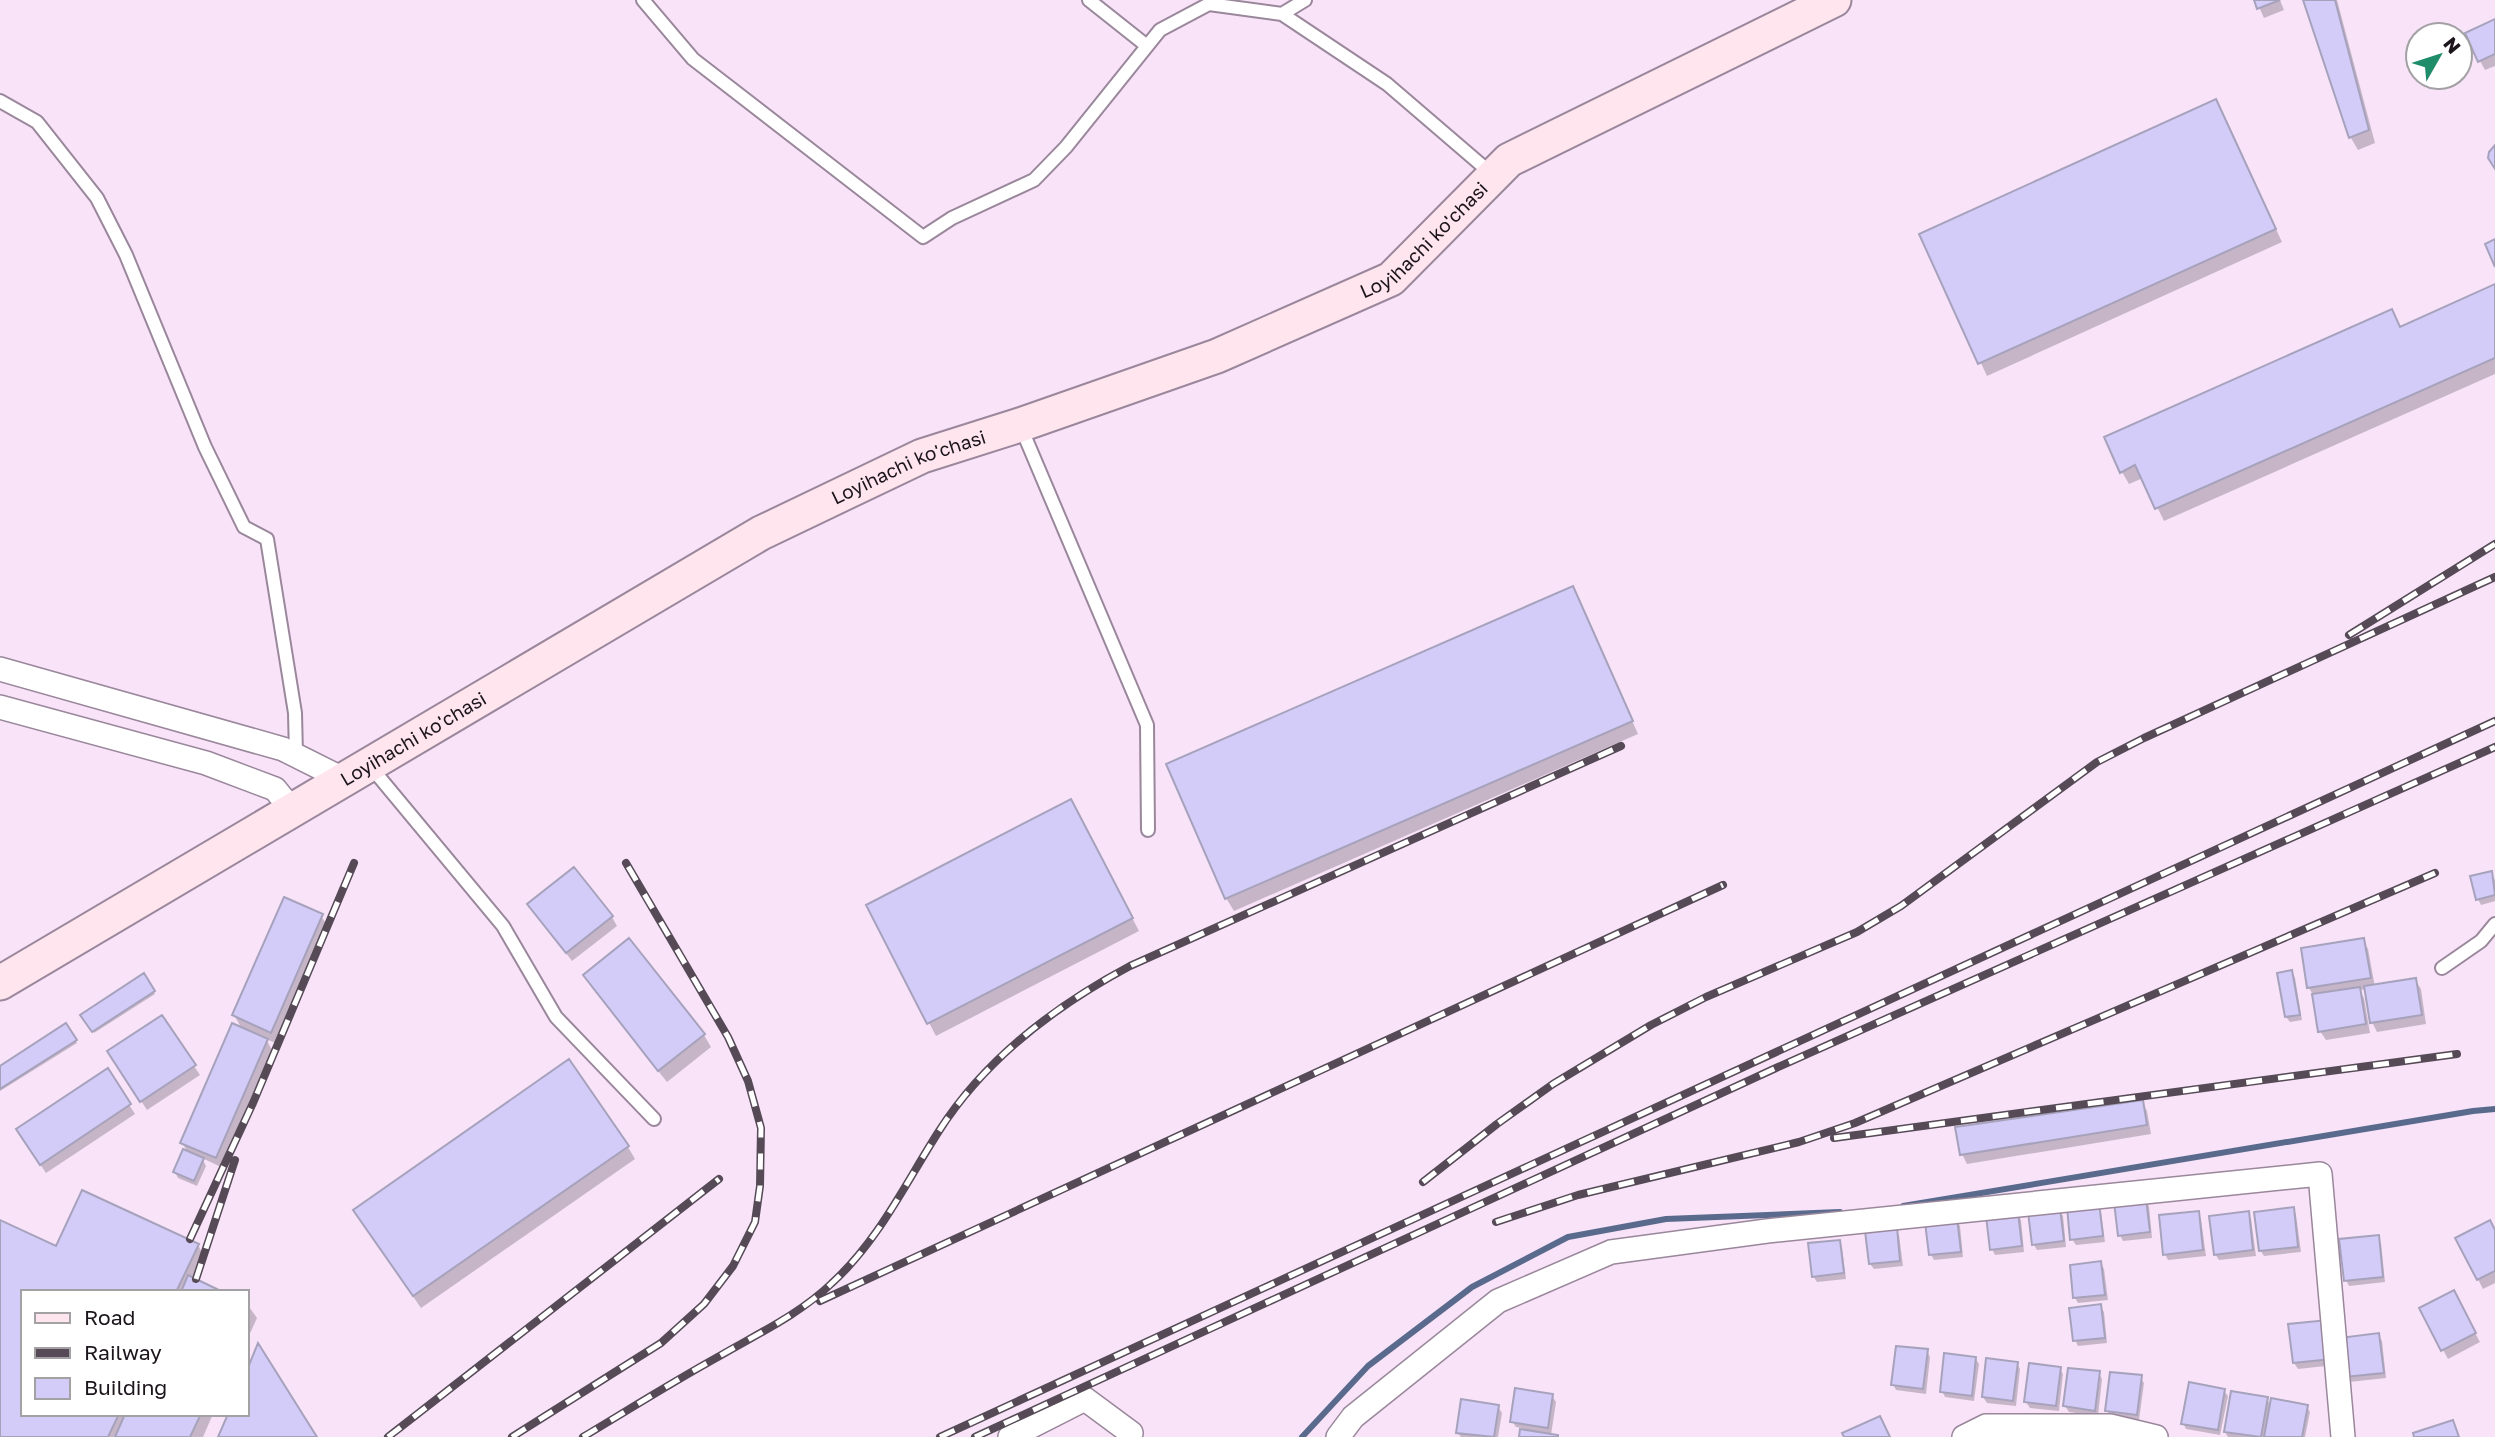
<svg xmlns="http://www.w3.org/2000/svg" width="2495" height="1437" viewBox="0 0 2495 1437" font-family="'Golos Text',sans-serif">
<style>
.shadow{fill:#0003}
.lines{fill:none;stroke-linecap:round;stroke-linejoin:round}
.stream{stroke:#5a6a8d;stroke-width:6}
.building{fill:#d3ccf8;stroke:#a7a2bc;stroke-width:2}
.lane-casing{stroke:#9a879b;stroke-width:16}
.street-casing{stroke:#9a879b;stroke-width:26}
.secondary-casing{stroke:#9a879b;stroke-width:37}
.lane{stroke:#fff;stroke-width:12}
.street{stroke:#fff;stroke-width:23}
.secondary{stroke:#fee5ee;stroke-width:33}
.rail-casing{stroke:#554a55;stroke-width:8}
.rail{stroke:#fff;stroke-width:5;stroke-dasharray:16;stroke-linecap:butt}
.labels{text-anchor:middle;stroke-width:6;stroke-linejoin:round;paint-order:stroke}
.street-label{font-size:19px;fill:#1c151c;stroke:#fff}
</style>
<rect width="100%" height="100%" fill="#f8e3f9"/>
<path class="shadow" d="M2256,0H2280L2284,10L2264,18Z
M2305,0H2337L2375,143L2358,150L2351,138Z
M2495,21V66L2485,70L2480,61Z
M2222,113L2282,242L1987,376L1921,235Z
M2495,286V374L2164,521L2143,478L2129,484L2122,472L2400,328Z
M1573,588L1638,734L1234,911L1226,898Z
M1078,814L1139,931L936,1036L868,906Z
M2491,873L2495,880V901L2481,905L2478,899Z
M529,905L612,917L617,926L572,961Z
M321,916L329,928L278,1044L266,1039L272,1050L221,1167L202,1158L206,1166L197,1186L178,1178L175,1172L189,1154L182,1143L242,1029L234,1015Z
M2363,940L2368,949L2375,987L2415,980L2421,989L2426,1024L2377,1032L2372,1022L2366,989L2359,990L2364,998L2370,1033L2326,1040L2320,1031L2315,998L2309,988Z
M2292,972L2295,978L2302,1020L2290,1022L2286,1017Z
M144,976L155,994L94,1033L83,1015Z
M585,976L704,1035L711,1047L667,1082L592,988Z
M66,1026L77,1043L0,1091V1068Z
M115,1061L194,1066L200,1075L147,1110Z
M107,1071L135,1114L46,1173L23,1139Z
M2142,1102L2147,1111L2151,1134L1967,1164L1962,1154Z
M628,1147L635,1159L421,1308L362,1223Z
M2145,1200L2149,1206L2152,1238L2123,1241L2120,1235Z
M2098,1205L2101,1211L2105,1242L2076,1245L2072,1239Z
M2293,1209L2296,1215L2301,1252L2264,1256L2260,1250Z
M2059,1210L2063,1216L2066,1247L2037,1250L2034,1245Z
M2198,1213L2201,1219L2206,1256L2168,1260L2165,1254Z
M2248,1213L2251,1219L2256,1256L2219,1260L2215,1254Z
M2017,1214L2021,1220L2024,1252L1995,1255L1992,1249Z
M1956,1220L1960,1226L1963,1257L1934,1260L1931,1255Z
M0,1222L57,1248L198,1245L205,1258L194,1280L219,1292H23V1414H213L203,1437H0Z
M1896,1229L1899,1235L1903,1266L1874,1269L1870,1264Z
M2495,1232V1283L2483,1289L2457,1239Z
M2378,1237L2381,1243L2385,1282L2349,1286L2346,1280Z
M1839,1241L1842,1247L1846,1279L1817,1282L1813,1276Z
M2101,1263L2104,1269L2108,1300L2078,1303L2075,1298Z
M2458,1302L2480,1342L2448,1359L2421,1309Z
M247,1304L257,1318L247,1340Z
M2100,1306L2104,1312L2107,1343L2078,1346L2075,1340Z
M2327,1321L2335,1365L2298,1369L2294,1363Z
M2378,1335L2382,1341L2386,1378L2349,1382L2345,1377Z
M1927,1351L1930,1357L1926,1394L1896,1390L1893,1384Z
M1975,1358L1979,1364L1974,1401L1945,1397L1942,1391Z
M2017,1364L2020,1369L2016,1406L1987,1403L1983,1397Z
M2060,1369L2063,1374L2059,1411L2030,1408L2026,1402Z
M2099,1373L2102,1379L2098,1416L2069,1412L2065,1406Z
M2140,1377L2144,1383L2139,1420L2110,1416L2107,1410Z
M2224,1391L2228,1396L2220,1435L2186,1429L2183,1423Z
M1552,1396L1556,1402L1551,1435L1557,1437H1520L1522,1428L1516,1427L1512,1421Z
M2267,1399L2271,1407H2307L2310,1412L2305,1437H2228L2225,1432Z
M1498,1407L1502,1413L1498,1437H1461L1458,1433Z"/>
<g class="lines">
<path class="stream" d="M1903,1206L2473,1111L2495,1109
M1302,1437L1368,1366L1472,1287L1568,1237L1666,1219L1840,1212"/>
</g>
<path class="building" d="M2254,0H2280L2257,9Z
M2303,0H2335L2369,130L2349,138Z
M2495,19V54L2478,62L2465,33Z
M2216,99L2276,229L1978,364L1919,234Z
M2495,145V169L2488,158L2489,152Z
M2495,239V267L2485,244Z
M2495,284V358L2155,509L2135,465L2120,473L2104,437L2392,309L2400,327Z
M1573,586L1633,721L1225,899L1166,764Z
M1071,799L1133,918L927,1024L866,905Z
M574,867L613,916L566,953L527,904Z
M2492,871L2495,895L2476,900L2470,876Z
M284,897L323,914L271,1033L232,1015Z
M629,938L705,1034L658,1071L583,975Z
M2364,938L2371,978L2307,988L2301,948Z
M2292,970L2300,1015L2285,1017L2277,973Z
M144,973L155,991L92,1032L80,1015Z
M2416,978L2422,1015L2370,1023L2364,986Z
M2360,987L2366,1024L2318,1032L2312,994Z
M162,1015L196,1065L140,1102L107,1051Z
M66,1023L77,1040L0,1089V1066Z
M232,1023L268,1039L216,1158L180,1143Z
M569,1059L629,1146L413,1296L353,1210Z
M108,1068L131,1104L40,1165L16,1129Z
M2143,1100L2147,1125L1960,1155L1955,1127Z
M183,1149L204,1158L194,1181L173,1172Z
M82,1190L199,1244L176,1292H23V1414H119L108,1437H0V1220L56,1246Z
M2146,1199L2150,1232L2118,1236L2114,1202Z
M2099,1203L2103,1236L2070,1240L2067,1207Z
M2294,1207L2298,1247L2259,1251L2254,1212Z
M2060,1208L2064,1241L2032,1245L2028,1212Z
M2199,1211L2203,1250L2163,1255L2159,1215Z
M2249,1211L2253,1250L2214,1255L2209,1216Z
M2018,1213L2022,1246L1990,1250L1986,1216Z
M1957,1218L1961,1252L1929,1255L1925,1222Z
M2490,1220L2495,1230V1271L2477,1280L2455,1238Z
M1897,1227L1900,1261L1869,1264L1865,1231Z
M2379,1235L2383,1277L2344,1281L2339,1239Z
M1840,1240L1844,1273L1812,1277L1808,1243Z
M2101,1261L2105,1295L2073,1298L2070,1265Z
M188,1275L196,1279L223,1292H181Z
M2454,1290L2476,1333L2441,1351L2419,1308Z
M2101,1304L2105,1338L2073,1341L2069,1308Z
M2328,1320L2332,1359L2293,1363L2288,1324Z
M2379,1333L2384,1373L2344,1377L2339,1338Z
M258,1343L317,1437H218L228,1414H247V1370Z
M1896,1346L1928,1349L1923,1389L1891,1385Z
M1944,1353L1976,1357L1972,1396L1940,1392Z
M1986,1358L2018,1362L2013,1401L1982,1397Z
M2029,1363L2061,1367L2056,1406L2024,1402Z
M2068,1368L2100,1371L2095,1411L2063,1406Z
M2110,1372L2142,1375L2137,1415L2105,1411Z
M2189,1382L2225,1389L2218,1430L2181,1424Z
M1515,1388L1553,1394L1548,1428L1510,1422Z
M2231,1391L2268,1397L2261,1437L2224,1432Z
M2271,1398L2308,1405L2302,1437H2264Z
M1461,1399L1499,1405L1494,1437L1456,1433Z
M125,1414H201L190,1437H115Z
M1880,1416L1890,1437H1844L1842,1433Z
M2453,1420L2459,1437H2414L2413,1433Z
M1520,1429L1558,1435V1437H1519Z"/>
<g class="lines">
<defs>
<path id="lane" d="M643,0L693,59L923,237L952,218L1034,180L1066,147L1160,30L1209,4L1282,14L1387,84L1493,175
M1089,0L1147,46
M1282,14L1305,0
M0,101L37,122L97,198L126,255L205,447L244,527L267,539L295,713L296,755
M1020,425L1147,725L1148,830
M370,766L503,926L556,1017L654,1119
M2442,968L2481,941L2495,924"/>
<path id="street" d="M0,669L283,749L345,780
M0,707L206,763L275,789L292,810
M1010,1437L1085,1399L1131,1433
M1338,1437L1353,1417L1498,1301L1611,1252L1767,1231L2320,1174L2343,1437
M1964,1437L1986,1426H2110L2156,1437"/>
<g id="secondary">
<path id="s1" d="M0,983L761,533L922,456L1020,425L1217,356L1391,279L1509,160L1834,0"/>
</g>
</defs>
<use href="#lane" class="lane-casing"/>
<use href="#street" class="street-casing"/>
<use href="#secondary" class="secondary-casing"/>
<use href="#lane" class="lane"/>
<use href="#street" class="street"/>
<use href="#secondary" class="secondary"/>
<defs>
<path id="rail" d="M2349,635L2495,544
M1834,1138L2457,1054
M1423,1182L1497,1124L1553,1084L1651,1025L1706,997L1857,932L1901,906L2097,762L2144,738L2495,577
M1496,1222L1578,1195L1799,1142L1855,1123L2435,873
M190,1239L253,1103L354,863
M196,1279L235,1160
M820,1301L1723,885
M388,1437L719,1179
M512,1437L661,1343L704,1304L733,1266L755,1222L760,1186L761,1128L748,1081L728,1037L626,863
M583,1437C628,1410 671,1383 716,1358C755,1335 799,1315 832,1283C879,1240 905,1184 939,1131C985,1059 1055,1006 1130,966L1621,746
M940,1437L2495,721
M975,1437L1776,1068L2495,747"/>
</defs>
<use href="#rail" class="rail-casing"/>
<use href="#rail" class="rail"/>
</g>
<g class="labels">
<g class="street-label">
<text dy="7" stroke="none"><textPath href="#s1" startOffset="1614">Loyihachi ko'chasi</textPath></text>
<text dy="7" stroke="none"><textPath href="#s1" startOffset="1046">Loyihachi ko'chasi</textPath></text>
<text dy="7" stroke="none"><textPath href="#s1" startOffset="480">Loyihachi ko'chasi</textPath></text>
</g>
</g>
<rect x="21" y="1290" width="228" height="126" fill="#ffffff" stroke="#a4a1a4" stroke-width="2"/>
<rect x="35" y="1313" width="35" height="10" fill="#fee5ee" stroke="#a4a1a4" stroke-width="2"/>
<text x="84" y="1325" font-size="21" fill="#1c151c">Road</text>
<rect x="35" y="1348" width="35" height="10" fill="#554a55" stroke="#a4a1a4" stroke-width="2"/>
<text x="84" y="1360" font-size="21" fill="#1c151c">Railway</text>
<rect x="35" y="1378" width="35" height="21" fill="#d3ccf8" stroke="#a4a1a4" stroke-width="2"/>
<text x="84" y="1395" font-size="21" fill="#1c151c">Building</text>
<g transform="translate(2439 56) rotate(51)"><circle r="33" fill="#ffffff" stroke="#a4a1a4" stroke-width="2"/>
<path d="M0-5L12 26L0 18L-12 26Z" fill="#1f8c6a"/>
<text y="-10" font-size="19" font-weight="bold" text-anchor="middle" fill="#1c151c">N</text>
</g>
</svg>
